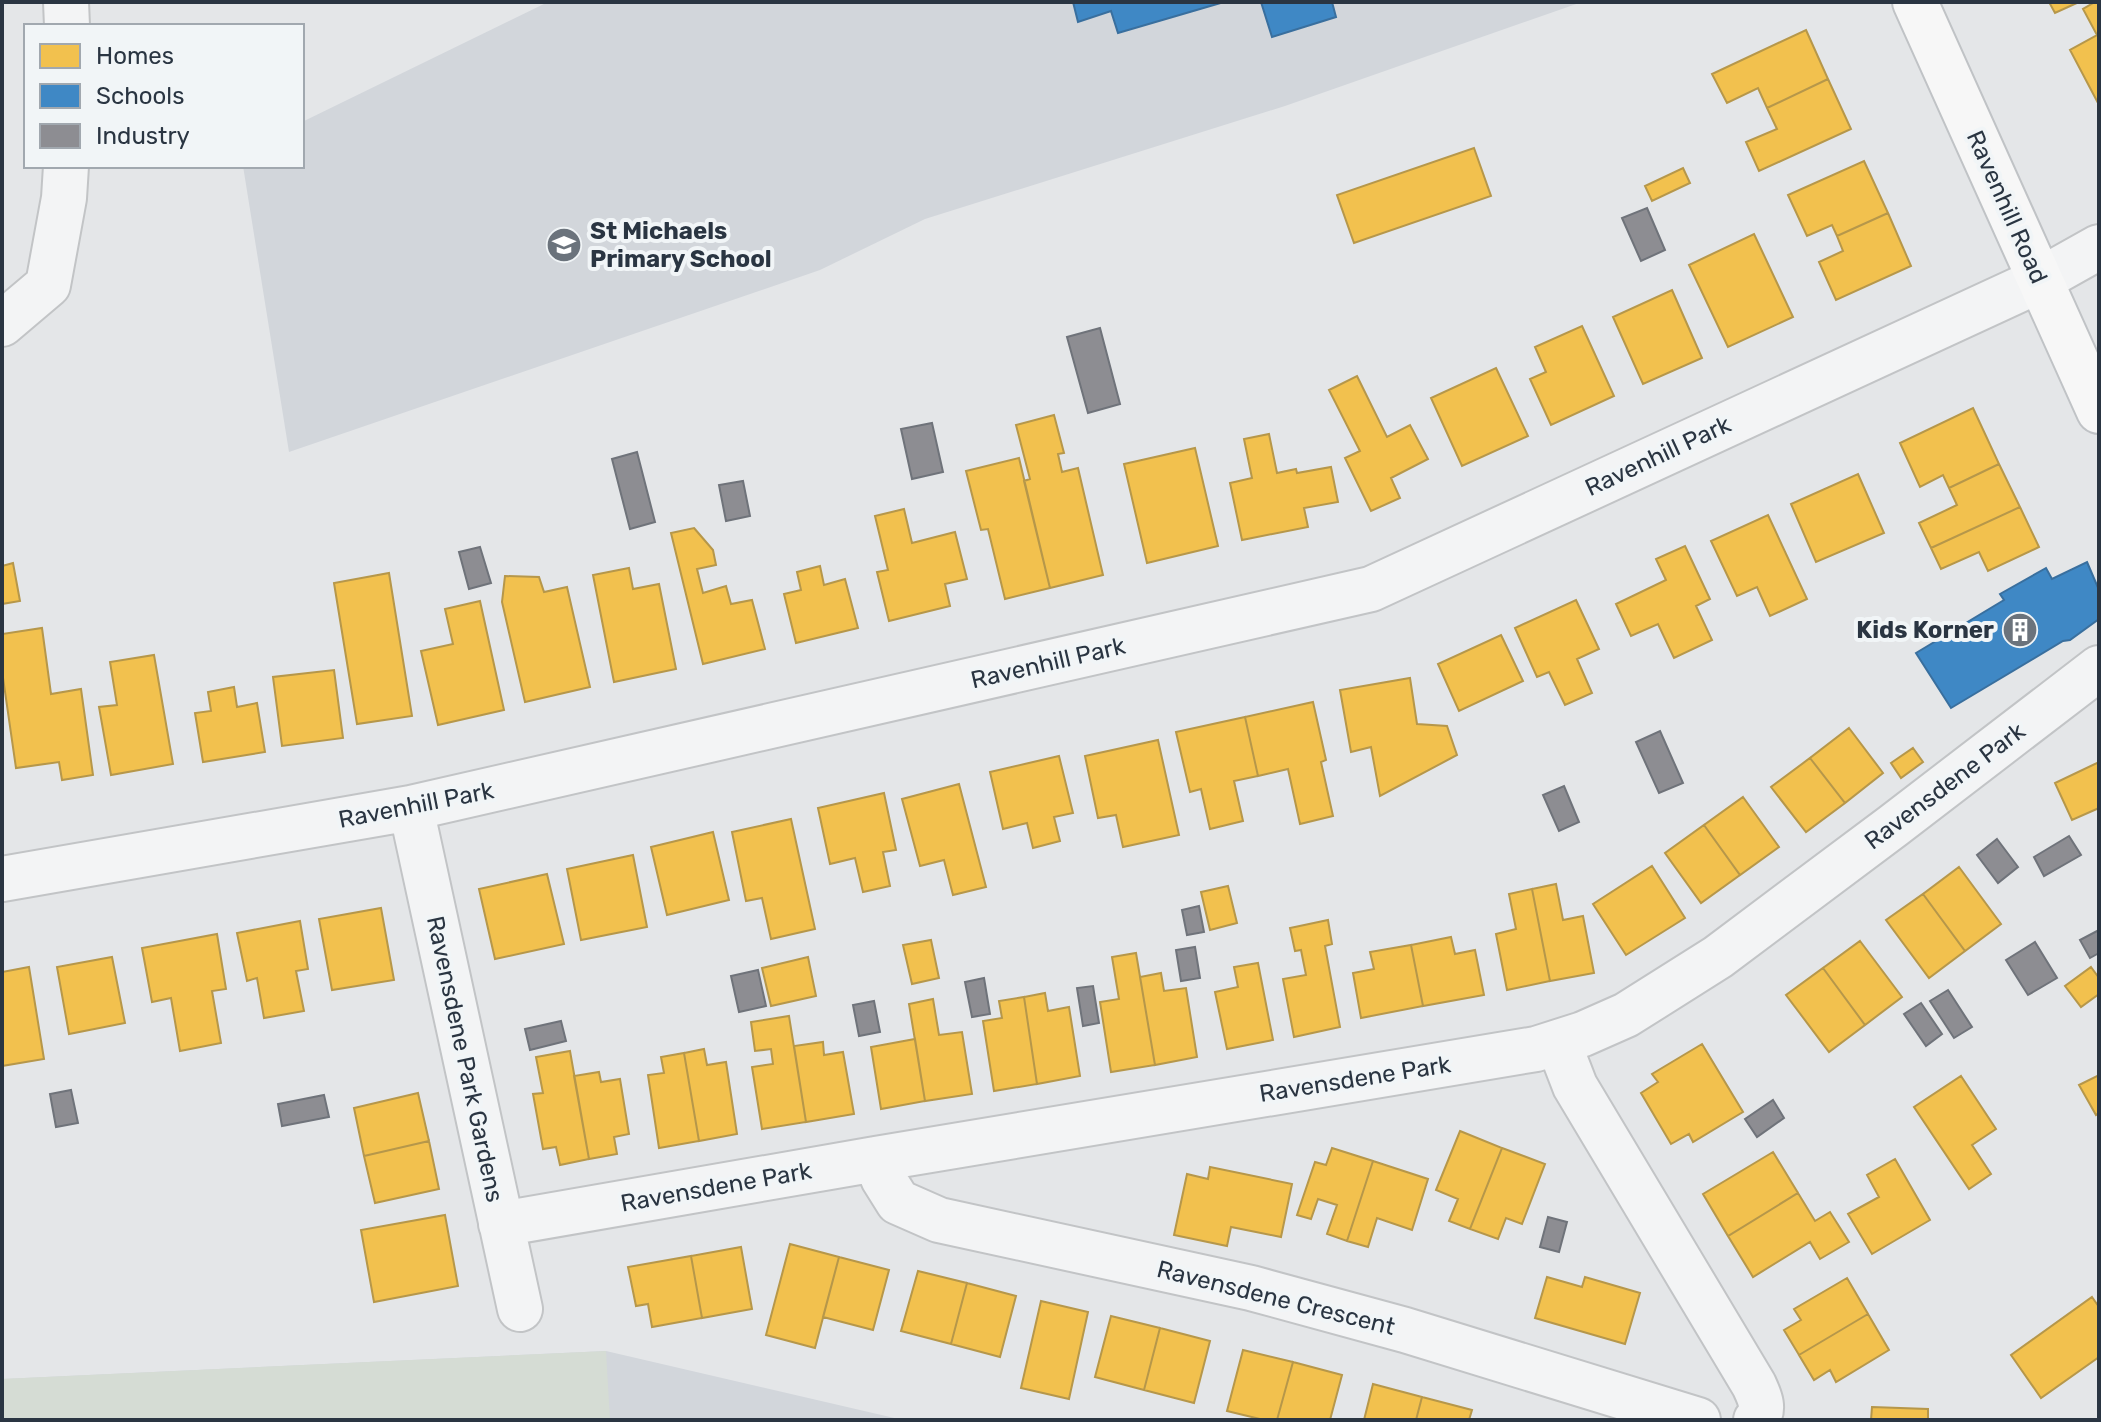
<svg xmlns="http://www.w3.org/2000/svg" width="2101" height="1422" viewBox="0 0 2101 1422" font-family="Rubik,sans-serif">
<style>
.built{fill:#d2d6db}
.green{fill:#d5dcd4}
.homes{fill:#f2c14e;stroke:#b6974a;stroke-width:2}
.schools{fill:#3f88c5;stroke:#396f9e;stroke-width:2}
.industry{fill:#8d8d92;stroke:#6f737a;stroke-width:2}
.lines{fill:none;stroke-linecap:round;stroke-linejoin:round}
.minor-casing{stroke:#c2c4c6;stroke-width:48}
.major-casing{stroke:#c0c3c6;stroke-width:48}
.minor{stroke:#f3f4f5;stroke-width:44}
.major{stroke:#f7f7f7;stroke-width:44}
.labels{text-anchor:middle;stroke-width:8;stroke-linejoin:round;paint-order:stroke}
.street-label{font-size:24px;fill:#2a3542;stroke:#f1f5f7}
.poi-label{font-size:24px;font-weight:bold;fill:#2a3542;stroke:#f1f5f7;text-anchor:start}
</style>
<rect width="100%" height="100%" fill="#e4e6e8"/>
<path class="built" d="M548,2H1582L1285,106L925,219L820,270L289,452L243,166H302V122Z
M606,1351L903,1420H2V1379Z"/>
<path class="green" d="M606,1351L610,1420H2V1379Z"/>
<path class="homes" d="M2049,2H2079L2055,13Z
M2095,2H2099L2098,103L2070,50L2097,35L2083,9Z
M1806,30L1828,79L1767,108L1758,88L1727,103L1712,74Z
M1828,79L1851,129L1759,171L1746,142L1777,129L1767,108Z
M1474,148L1491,196L1354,243L1337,195Z
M1864,161L1888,213L1837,236L1832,225L1807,236L1788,195Z
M1683,168L1690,183L1652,201L1645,186Z
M1888,213L1911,266L1836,300L1819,262L1843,251L1837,236Z
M1754,234L1793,317L1728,347L1689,265Z
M1672,290L1702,358L1643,384L1613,317Z
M1582,326L1614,396L1551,425L1530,379L1546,372L1535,347Z
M1496,368L1528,436L1462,466L1431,398Z
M1357,376L1387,437L1410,425L1428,459L1391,478L1400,498L1371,511L1345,458L1360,451L1329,390Z
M1973,408L1999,464L1949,488L1943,475L1920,487L1900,443Z
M1054,415L1064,453L1058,454L1062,472L1078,468L1103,575L1050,588L1024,481L1030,479L1016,425Z
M1269,434L1277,473L1296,469L1297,473L1331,467L1338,502L1304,508L1308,527L1242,540L1230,483L1252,478L1244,439Z
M1195,448L1218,546L1147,563L1124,464Z
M1019,458L1050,588L1005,599L988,529L981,530L966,471Z
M1999,464L2020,507L1931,548L1919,523L1957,505L1949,488Z
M1858,474L1884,533L1816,562L1791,504Z
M2020,507L2039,547L1988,571L1979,552L1941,569L1931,548Z
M904,509L912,543L955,532L967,579L945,584L950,606L889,621L877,572L888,570L875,516Z
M1768,515L1807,599L1770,616L1757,587L1737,596L1711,541Z
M694,528L713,550L716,565L697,569L703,593L726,586L731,604L752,600L765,649L703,664L671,533Z
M1685,546L1710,599L1696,606L1712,640L1674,658L1658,624L1631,636L1616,604L1666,580L1656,559Z
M13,563L20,601L2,604V566Z
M820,566L824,585L845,579L858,628L796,643L784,594L801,590L797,572Z
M629,568L633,589L659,584L676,669L614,682L593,575Z
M389,573L412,716L357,724L334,583Z
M505,576L539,577L544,592L567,587L590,687L525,702L502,602Z
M1576,600L1599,649L1577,659L1592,693L1565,705L1549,672L1537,677L1515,628Z
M480,601L504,710L438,725L421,651L453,644L445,609Z
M42,628L51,694L81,689L93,775L62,780L59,762L16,768L2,671V634Z
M1501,635L1523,681L1459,711L1438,664Z
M154,655L173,764L111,775L99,707L117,705L110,662Z
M334,670L343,738L282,746L273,677Z
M1410,678L1417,724L1447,726L1457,755L1380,796L1371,747L1351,752L1340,690Z
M234,687L237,707L257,703L265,752L203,762L195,713L211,711L208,692Z
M1313,702L1326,760L1321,762L1333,816L1300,824L1288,769L1258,776L1245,717Z
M1245,717L1258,776L1234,781L1243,821L1210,829L1201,789L1190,792L1176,732Z
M1849,728L1883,773L1845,803L1810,758Z
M1158,740L1179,835L1123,847L1116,815L1098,818L1085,756Z
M1913,748L1923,762L1901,778L1891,763Z
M1059,756L1073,813L1054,817L1060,841L1033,848L1027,823L1003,829L990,772Z
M1810,758L1845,803L1806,832L1771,787Z
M2099,762V808L2072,820L2055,783Z
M959,784L986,887L953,895L944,860L920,866L902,799Z
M884,793L896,850L883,852L890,886L863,892L855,858L830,864L818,808Z
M1743,797L1779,847L1740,875L1704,825Z
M791,819L815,929L771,939L762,898L746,901L732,832Z
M1704,825L1740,875L1701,903L1665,853Z
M713,832L729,900L667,915L651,847Z
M633,855L647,927L581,940L567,869Z
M1652,866L1685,918L1626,955L1593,904Z
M1959,867L2001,924L1965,951L1923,894Z
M547,874L564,944L495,959L479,889Z
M1556,884L1563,920L1583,916L1594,973L1550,981L1532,889Z
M1228,886L1237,923L1210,930L1201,892Z
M1532,889L1550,981L1507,990L1496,934L1516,929L1509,894Z
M1923,894L1965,951L1929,978L1886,920Z
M381,908L394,980L332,990L319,919Z
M1328,920L1332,944L1325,946L1340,1027L1294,1037L1283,979L1306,975L1301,950L1295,951L1290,928Z
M300,921L308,969L296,971L304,1011L264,1018L257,978L247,981L237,933Z
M217,934L226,989L212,991L221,1043L180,1051L171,998L152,1002L142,948Z
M1451,937L1455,954L1475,950L1484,995L1423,1006L1411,945Z
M931,940L939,978L912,984L903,945Z
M1860,941L1902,997L1865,1025L1823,968Z
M1411,945L1423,1006L1361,1018L1353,973L1374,969L1370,952Z
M1136,953L1155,1065L1111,1072L1100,1002L1119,999L1112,957Z
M112,957L125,1023L69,1034L57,967Z
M808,957L816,996L771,1006L762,968Z
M1258,963L1273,1040L1227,1049L1215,992L1238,987L1234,967Z
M29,967L44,1059L2,1066V972Z
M2091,967L2099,978V994L2081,1007L2065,986Z
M1823,968L1865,1025L1829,1052L1786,995Z
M1161,973L1164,991L1186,988L1197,1057L1155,1065L1140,977Z
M1045,993L1048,1011L1069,1007L1080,1076L1037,1084L1024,997Z
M1024,997L1037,1084L994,1091L983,1021L1002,1018L999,1001Z
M933,999L939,1035L962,1032L972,1094L925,1101L909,1004Z
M789,1016L806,1122L762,1129L752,1067L773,1064L771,1049L755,1051L751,1022Z
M915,1039L925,1101L881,1109L871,1047Z
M823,1042L824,1055L843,1052L854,1114L806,1122L794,1046Z
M1702,1044L1743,1112L1693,1142L1689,1134L1671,1144L1641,1093L1658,1082L1652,1074Z
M704,1049L707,1065L726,1062L737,1134L699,1141L684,1053Z
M570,1051L589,1159L560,1165L556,1147L543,1149L533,1094L543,1093L536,1057Z
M684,1053L699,1141L659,1148L648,1075L664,1073L661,1057Z
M599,1072L601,1082L620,1079L629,1134L614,1137L617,1154L589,1159L574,1076Z
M2099,1075V1113L2096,1115L2079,1085Z
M1961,1076L1996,1129L1972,1145L1991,1174L1969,1189L1914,1107Z
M418,1093L429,1141L364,1156L354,1108Z
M1460,1131L1502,1148L1470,1229L1449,1221L1458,1199L1436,1190Z
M429,1141L439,1189L375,1203L364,1156Z
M1332,1148L1373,1161L1347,1241L1327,1234L1337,1205L1318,1199L1311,1219L1297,1215L1315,1162L1326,1165Z
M1502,1148L1545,1164L1522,1224L1506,1218L1498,1239L1470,1229Z
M1773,1152L1798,1193L1728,1236L1703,1194Z
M1895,1159L1930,1220L1872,1254L1848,1214L1879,1197L1867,1175Z
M1373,1161L1428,1179L1412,1230L1377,1218L1368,1247L1347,1241Z
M1210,1167L1292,1184L1281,1237L1231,1227L1227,1246L1174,1235L1187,1174L1208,1179Z
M1798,1193L1815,1221L1830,1212L1849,1242L1820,1259L1810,1242L1753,1277L1728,1236Z
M445,1215L458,1286L374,1302L361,1230Z
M790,1244L839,1257L815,1348L766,1335Z
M741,1247L752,1309L702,1318L691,1256Z
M691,1256L702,1318L652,1327L648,1304L636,1306L628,1267Z
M839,1257L889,1270L873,1330L823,1317Z
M918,1271L967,1283L951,1344L901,1331Z
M1547,1277L1582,1287L1585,1277L1640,1293L1625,1344L1535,1318Z
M1847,1278L1868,1314L1799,1355L1784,1330L1801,1320L1794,1309Z
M967,1283L1016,1296L1000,1357L951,1344Z
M2092,1297L2099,1307V1357L2041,1398L2011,1355Z
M1041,1301L1088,1312L1069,1399L1021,1388Z
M1868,1314L1889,1350L1836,1382L1830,1370L1814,1380L1799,1355Z
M1111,1316L1160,1328L1144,1390L1095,1377Z
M1160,1328L1210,1341L1194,1403L1144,1390Z
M1243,1350L1293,1362L1277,1420H1264L1227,1411Z
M1293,1362L1342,1375L1330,1420H1277Z
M1373,1384L1422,1397L1416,1420H1364Z
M1422,1397L1472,1410L1469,1420H1416Z
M1872,1407L1928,1409V1420H1871Z"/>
<path class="schools" d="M1073,2H1224L1118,33L1111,11L1078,22Z
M1261,2H1332L1336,17L1272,37Z
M2087,562L2099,590V619L2070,640L2063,641L1951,708L1916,653L2004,600L2000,594L2046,568L2052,579Z"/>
<path class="industry" d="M1647,208L1665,250L1641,261L1622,218Z
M1100,328L1120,404L1088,413L1067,337Z
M932,423L943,472L912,479L901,429Z
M637,452L655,522L630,529L612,459Z
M743,481L750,516L726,521L719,485Z
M480,547L491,583L469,589L459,552Z
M1660,731L1683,783L1659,793L1636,742Z
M1564,786L1579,822L1559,831L1543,795Z
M2069,836L2081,855L2044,876L2034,857Z
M1997,839L2018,867L1998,883L1977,855Z
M1199,906L1204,932L1187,935L1182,910Z
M2099,930V953L2090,958L2080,940Z
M2035,942L2057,978L2028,995L2006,960Z
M1195,947L1200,978L1181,981L1176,950Z
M758,970L766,1006L739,1012L731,976Z
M984,978L990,1014L972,1017L965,982Z
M1093,986L1099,1023L1083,1026L1077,988Z
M1948,990L1972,1027L1954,1038L1930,1001Z
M874,1001L880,1032L859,1036L853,1005Z
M1921,1003L1942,1034L1926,1046L1904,1014Z
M561,1021L566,1041L530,1050L525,1029Z
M71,1090L78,1123L56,1127L50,1094Z
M324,1095L329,1117L282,1126L278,1104Z
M1773,1100L1784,1118L1757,1137L1745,1119Z
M1548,1217L1567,1222L1559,1252L1540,1247Z"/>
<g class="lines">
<defs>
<path id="minor" d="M66,2L67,26
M2,324L48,285L64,198L66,166
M411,808L520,1309
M2,879L411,808L1371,589L2040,280L2099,247
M1558,1042L1575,1086L1754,1385C1759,1396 1766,1409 1756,1420
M876,1159L883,1178L898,1202L939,1220L1251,1288L1405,1330L1698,1420
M501,1224L876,1159L1536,1049L1583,1034L1626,1015L1718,957L1893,826L2099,668"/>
<path id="major" d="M1915,2L2099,411"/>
</defs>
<use href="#minor" class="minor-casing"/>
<use href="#major" class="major-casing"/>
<use href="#minor" class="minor"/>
<use href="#major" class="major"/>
</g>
<defs>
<symbol id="school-disc" viewBox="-11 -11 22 22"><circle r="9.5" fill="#6b737c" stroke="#f1f5f7"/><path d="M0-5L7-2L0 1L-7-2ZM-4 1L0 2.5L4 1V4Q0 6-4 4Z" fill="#fff"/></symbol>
<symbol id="building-disc" viewBox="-11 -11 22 22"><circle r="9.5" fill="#6b737c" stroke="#f1f5f7"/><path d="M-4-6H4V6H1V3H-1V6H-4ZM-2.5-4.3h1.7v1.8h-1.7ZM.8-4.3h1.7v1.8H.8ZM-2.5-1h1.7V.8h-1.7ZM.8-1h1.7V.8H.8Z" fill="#fff"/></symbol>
</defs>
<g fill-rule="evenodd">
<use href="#school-disc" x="544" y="225" width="40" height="40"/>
<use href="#building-disc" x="2000" y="610" width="40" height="40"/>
</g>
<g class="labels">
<g class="street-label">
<text transform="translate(2007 207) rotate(66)" y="8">Ravenhill Road</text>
<text transform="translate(1658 456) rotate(-25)" y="8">Ravenhill Park</text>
<text transform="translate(1048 663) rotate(-13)" y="8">Ravenhill Park</text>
<text transform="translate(1945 786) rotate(-37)" y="8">Ravensdene Park</text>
<text transform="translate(416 805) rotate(-11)" y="8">Ravenhill Park</text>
<text transform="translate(465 1059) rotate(78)" y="8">Ravensdene Park Gardens</text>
<text transform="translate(1355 1079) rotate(-9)" y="8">Ravensdene Park</text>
<text transform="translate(716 1187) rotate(-10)" y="8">Ravensdene Park</text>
<text transform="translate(1276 1298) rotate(14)" y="8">Ravensdene Crescent</text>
</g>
<g class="poi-label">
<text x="590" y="239">St Michaels<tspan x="590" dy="28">Primary School</tspan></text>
<text x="1994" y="638" text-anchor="end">Kids Korner</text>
</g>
</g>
<rect width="2101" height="1422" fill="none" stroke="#2a3542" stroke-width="8"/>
<rect x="24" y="24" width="280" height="144" fill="#f1f5f7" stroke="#a1a8af" stroke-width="2"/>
<rect x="40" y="44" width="40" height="24" fill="#f2c14e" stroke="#a1a8af" stroke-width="2"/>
<text x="96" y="64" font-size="24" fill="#2a3542">Homes</text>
<rect x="40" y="84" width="40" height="24" fill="#3f88c5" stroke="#a1a8af" stroke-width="2"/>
<text x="96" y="104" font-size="24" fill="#2a3542">Schools</text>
<rect x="40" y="124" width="40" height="24" fill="#8d8d92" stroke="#a1a8af" stroke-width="2"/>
<text x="96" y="144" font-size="24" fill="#2a3542">Industry</text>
</svg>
